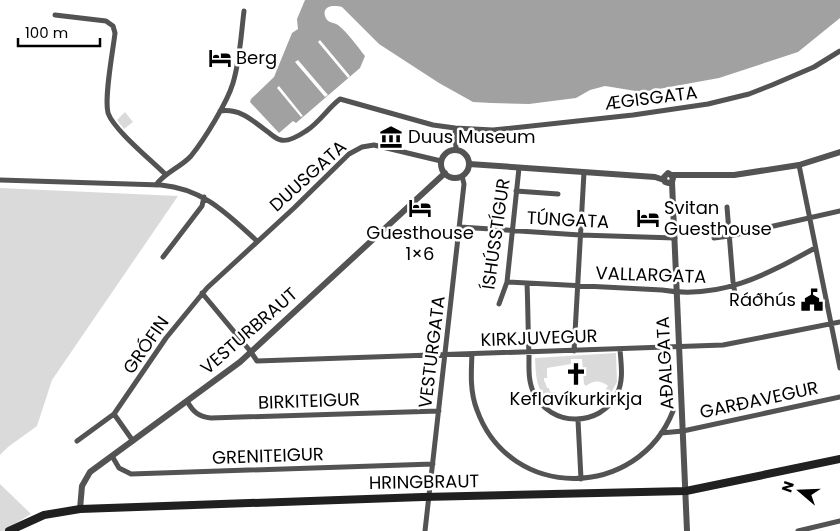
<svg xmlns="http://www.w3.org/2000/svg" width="840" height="531" viewBox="0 0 840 531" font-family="Poppins,sans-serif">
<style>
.green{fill:#dadada}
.water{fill:#a1a1a1}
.pier{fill:#fff}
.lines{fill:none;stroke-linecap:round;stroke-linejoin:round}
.minor{stroke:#535353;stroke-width:5}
.tertiary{stroke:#535353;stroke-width:6}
.secondary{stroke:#202020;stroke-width:8}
.labels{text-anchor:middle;stroke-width:5;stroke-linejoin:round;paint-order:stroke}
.poi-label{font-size:18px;fill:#000;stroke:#fff;text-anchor:start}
.street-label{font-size:18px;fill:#000;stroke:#fff}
</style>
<rect width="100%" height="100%" fill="#fff"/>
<path class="green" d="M125,112L133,122L124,129L117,120Z
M0,188L178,196L52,380L37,426L8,447L0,455Z
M616,353L617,382L608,398L604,392L608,386C601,380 593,380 586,386L584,384L582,359H571V364L547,368V378H544V381L545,382L547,388H549L550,392H555L556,397L551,404C536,391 536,377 535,358Z
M0,484L31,514L3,531H0Z"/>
<path class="water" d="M305,0H840V18L798,52L719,78L642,92L605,86L590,90L576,98L529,104L491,103L473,102L439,83L379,44L342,7C335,5 322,5 325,16C327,23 333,22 338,25C348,33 357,46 365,56L360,68L296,123L293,121L279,133L250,102L251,99L274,77L292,33L298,29L297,19Z"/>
<path class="pier" d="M320,40L350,76L348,78L318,42Z
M298,60L328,95L325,97L295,62Z
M279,86L303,116L301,117L277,88Z"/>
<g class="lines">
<path class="minor" d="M55,15L106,21L113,26L115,33C113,51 104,97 108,113C114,130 151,160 165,174
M220,111C240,108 253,121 268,132C272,135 276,139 281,140C288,142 300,135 306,131C319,123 328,108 340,99L433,125L455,128
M456,150L455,128L493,130L633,115L708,104L749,94L772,85L814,67L840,51
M799,165L840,368
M0,180L161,185C204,189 227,214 257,241
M156,185C165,172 180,168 191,156C204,140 227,103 233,83C240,60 241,35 244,11
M516,191L558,194
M727,207L733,282
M460,227L580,235L675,238
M714,238L729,236L840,211
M163,257L202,206L204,197
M507,282L662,290C720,300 766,275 815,248
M527,283C528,307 528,332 529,356C529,368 528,382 534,393C550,427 600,428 617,394C624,380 621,364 620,349
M734,287L736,304
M202,293L251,352L257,361L723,345L840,322
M499,304L507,282L519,168
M574,351L584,172
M472,354C471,374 470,392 477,410C510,502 638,500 673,411
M187,401C193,412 199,417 211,418L439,411
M114,414L133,441
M578,420L581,479
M661,433L683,431L840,397
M77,441L114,414L166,338L207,288L294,208L349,154L362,147L374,145L441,161
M112,456L119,468L131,474L433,464
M425,531L464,184L462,176
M798,531L840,521"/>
<path class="tertiary" d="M441 164a14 14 0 1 1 28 0a14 14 0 1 1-28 0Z
M469,164L655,177L664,180
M671,175L673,178L672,182L668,183L665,182L664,177L668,173L671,175H734L799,165L840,152
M672,182L687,531
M80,509L82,486L90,472L240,362L445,173"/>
<path class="secondary" d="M9,531L44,515L80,509L423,497L686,491L840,459"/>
</g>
<defs>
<symbol id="hotel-bare" viewBox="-9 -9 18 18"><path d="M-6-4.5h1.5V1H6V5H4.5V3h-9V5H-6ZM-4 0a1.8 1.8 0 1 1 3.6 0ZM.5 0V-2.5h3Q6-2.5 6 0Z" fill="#000" stroke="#fff" stroke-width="2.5" paint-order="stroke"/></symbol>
<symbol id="museum-bare" viewBox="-9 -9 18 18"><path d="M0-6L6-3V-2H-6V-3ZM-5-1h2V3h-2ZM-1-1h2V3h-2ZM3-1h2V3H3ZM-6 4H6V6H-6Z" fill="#000" stroke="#fff" stroke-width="2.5" paint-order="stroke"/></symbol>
<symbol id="civic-bare" viewBox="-9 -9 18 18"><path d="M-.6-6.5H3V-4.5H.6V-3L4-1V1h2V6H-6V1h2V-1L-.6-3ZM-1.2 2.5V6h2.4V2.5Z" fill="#000" stroke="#fff" stroke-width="2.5" paint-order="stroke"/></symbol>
<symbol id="church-bare" viewBox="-9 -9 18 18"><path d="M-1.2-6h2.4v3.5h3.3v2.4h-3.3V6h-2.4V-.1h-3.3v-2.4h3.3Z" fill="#000" stroke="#fff" stroke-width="2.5" paint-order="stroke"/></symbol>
</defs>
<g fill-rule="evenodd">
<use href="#hotel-bare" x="204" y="42" width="32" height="32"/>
<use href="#museum-bare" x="375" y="121" width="32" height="32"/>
<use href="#hotel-bare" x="404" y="192" width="32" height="32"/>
<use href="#hotel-bare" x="632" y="202" width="32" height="32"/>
<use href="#civic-bare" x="796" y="284" width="32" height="32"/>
<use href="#church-bare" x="560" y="358" width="32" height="32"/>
</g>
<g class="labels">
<g class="poi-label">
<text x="236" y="64">Berg</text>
<text x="408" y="143">Duus Museum</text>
<text x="664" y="214">Svitan<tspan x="664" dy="21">Guesthouse</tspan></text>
<text x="420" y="239" text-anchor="middle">Guesthouse<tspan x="420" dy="21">1×6</tspan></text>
<text x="796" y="306" text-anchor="end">Ráðhús</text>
<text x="576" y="405" text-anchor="middle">Keflavíkurkirkja</text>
</g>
<g class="street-label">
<text transform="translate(651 98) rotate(-7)" y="6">ÆGISGATA</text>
<text transform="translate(308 176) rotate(-42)" y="6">DUUSGATA</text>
<text transform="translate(568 220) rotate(3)" y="6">TÚNGATA</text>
<text transform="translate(496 234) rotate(-82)" y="6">ÍSHÚSSTÍGUR</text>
<text transform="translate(651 275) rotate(2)" y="6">VALLARGATA</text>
<text transform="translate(249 331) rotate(-41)" y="6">VESTURBRAUT</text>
<text transform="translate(539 338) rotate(-2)" y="6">KIRKJUVEGUR</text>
<text transform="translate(146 345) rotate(-55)" y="6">GRÓFIN</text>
<text transform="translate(432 352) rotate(-83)" y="6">VESTURGATA</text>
<text transform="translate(665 363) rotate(-93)" y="6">AÐALGATA</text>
<text transform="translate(759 400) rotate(-12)" y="6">GARÐAVEGUR</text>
<text transform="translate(309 401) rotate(-2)" y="6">BIRKITEIGUR</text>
<text transform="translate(268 456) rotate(-2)" y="6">GRENITEIGUR</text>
<text transform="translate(424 482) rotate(-1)" y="6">HRINGBRAUT</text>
</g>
</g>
<g transform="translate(800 491) rotate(289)" stroke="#ffffff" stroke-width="4" paint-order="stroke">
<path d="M0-4L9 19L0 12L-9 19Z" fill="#000000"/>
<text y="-8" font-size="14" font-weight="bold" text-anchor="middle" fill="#000000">N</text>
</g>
<path d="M18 38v8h82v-8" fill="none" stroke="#000000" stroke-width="2.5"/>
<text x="25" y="38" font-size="15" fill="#000000" stroke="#ffffff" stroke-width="4" paint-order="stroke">100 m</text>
</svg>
